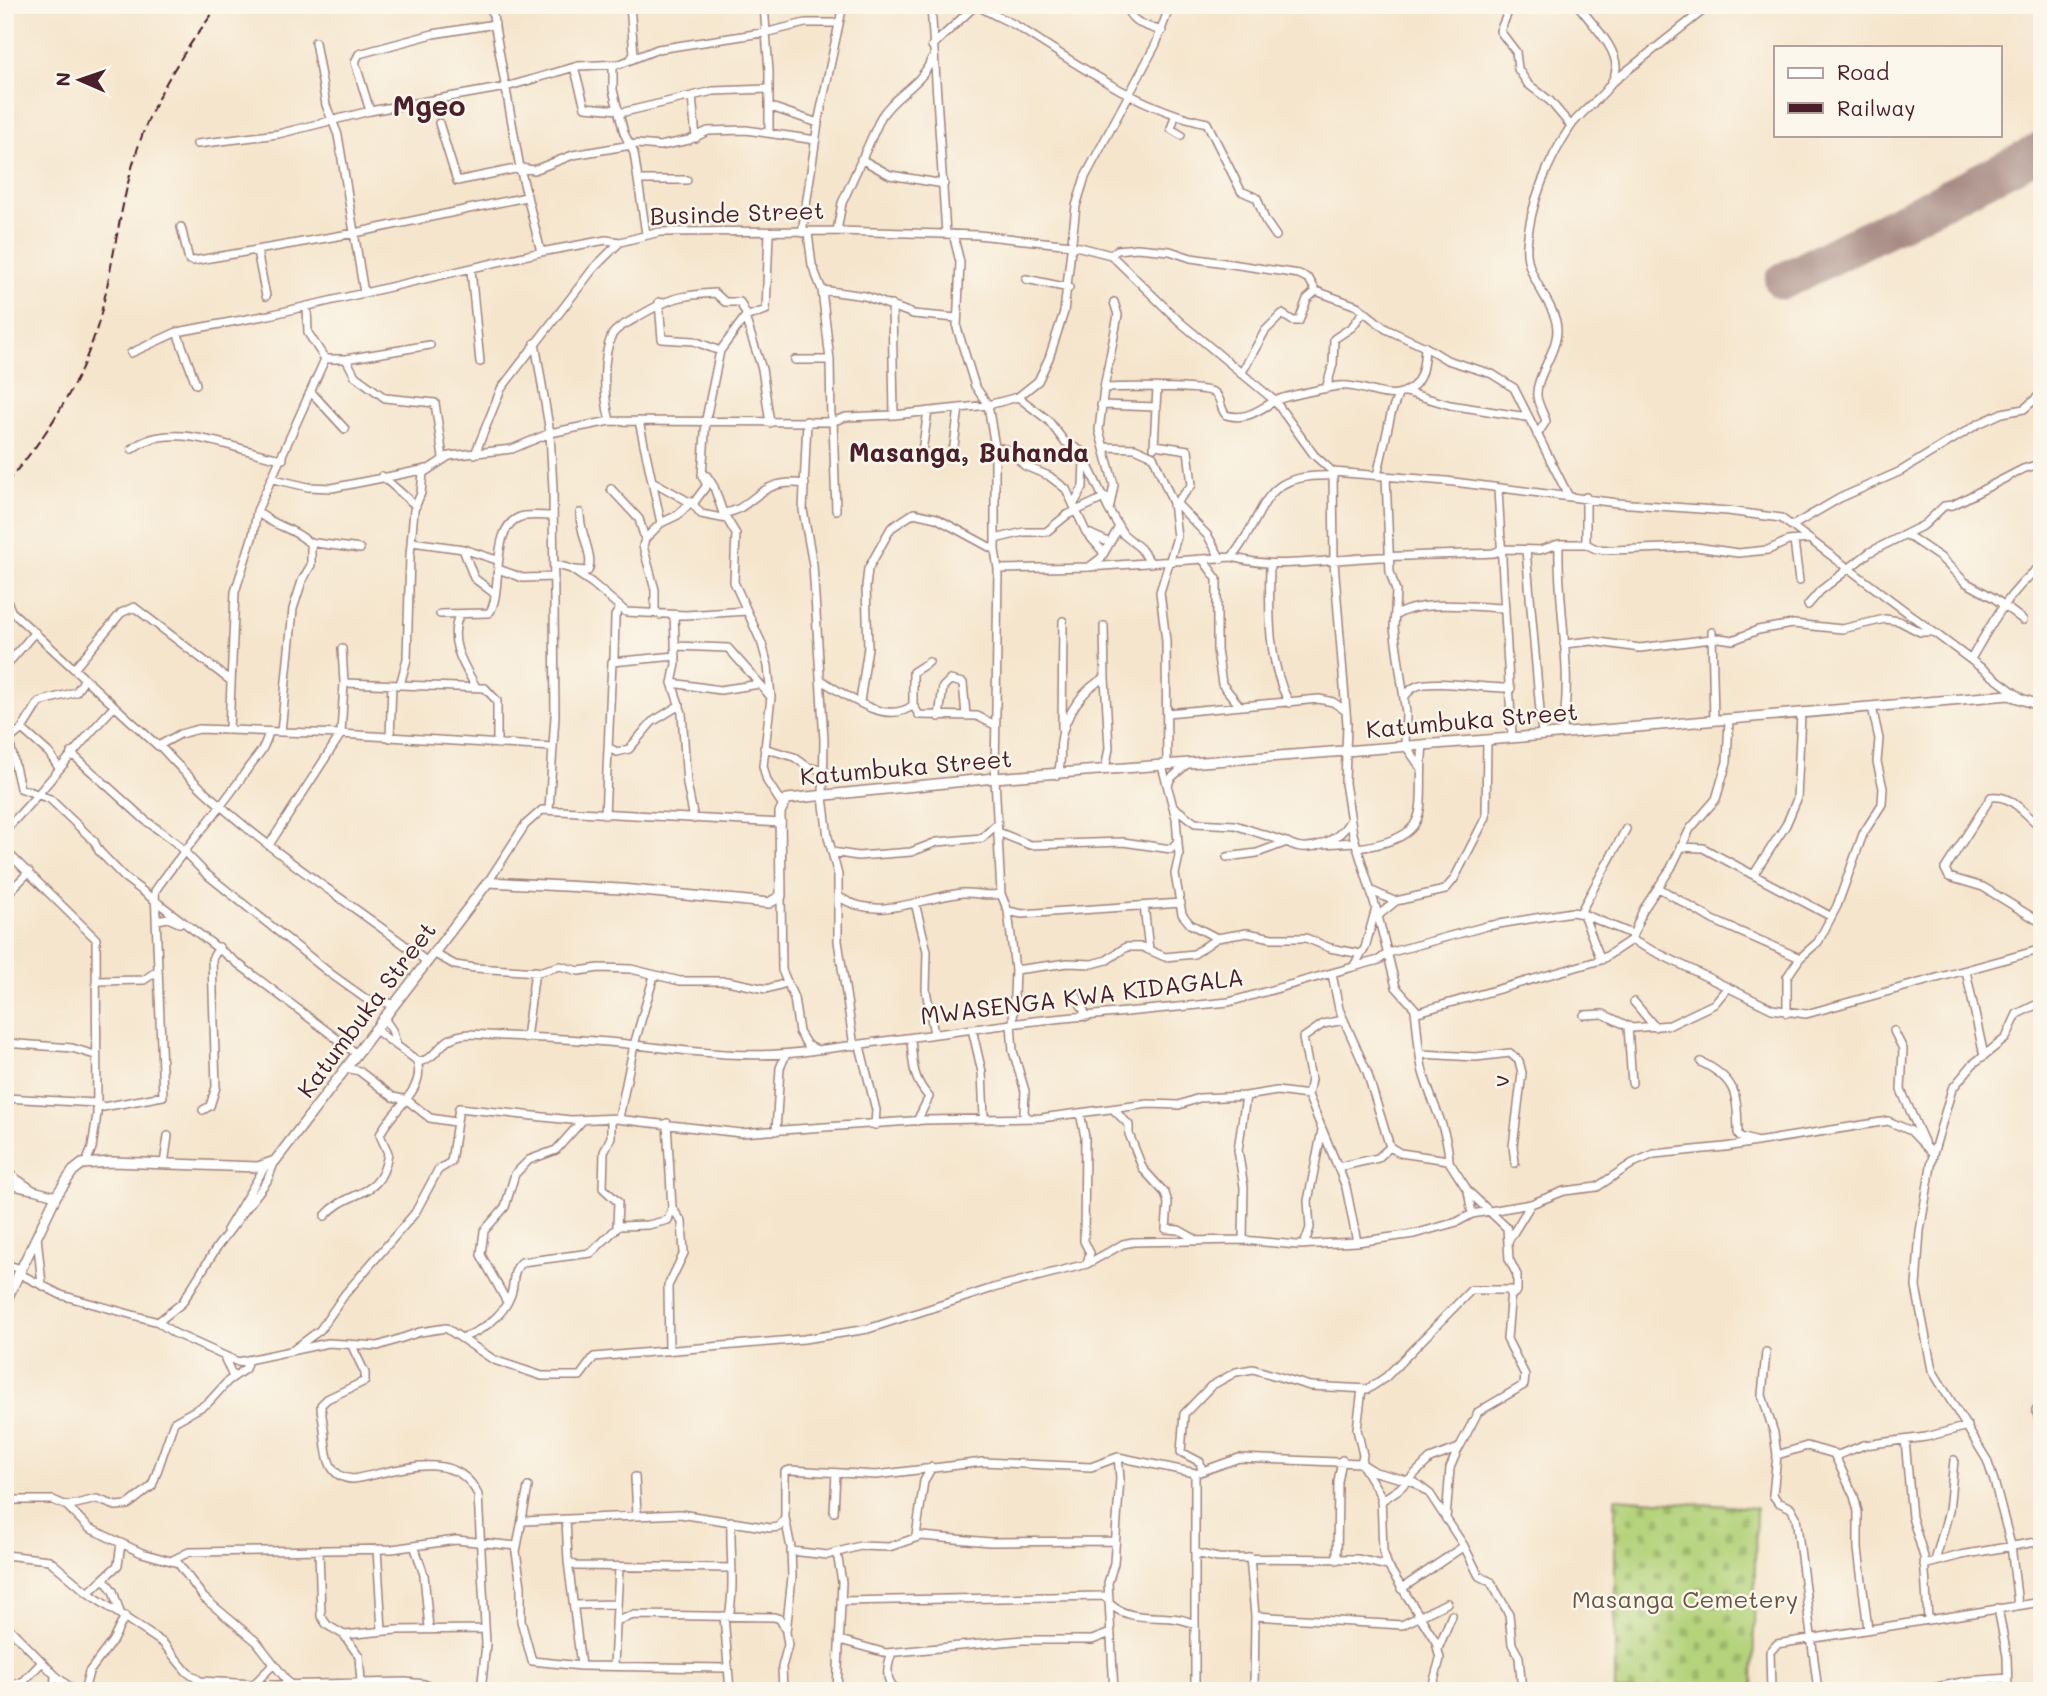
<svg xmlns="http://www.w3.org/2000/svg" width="2047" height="1696" viewBox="0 0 2047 1696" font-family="Mali,sans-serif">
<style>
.cemetery{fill:url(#cemetery-stones);stroke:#7f7953;stroke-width:2}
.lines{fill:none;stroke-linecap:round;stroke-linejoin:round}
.runway{stroke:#a0827c;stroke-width:37}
.minor-casing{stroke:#a0827c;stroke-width:10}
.major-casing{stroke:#a0827c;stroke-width:12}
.minor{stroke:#fff;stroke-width:7}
.major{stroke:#fff;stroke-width:9}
.rail{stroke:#4a1f2b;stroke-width:2;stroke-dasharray:10 5;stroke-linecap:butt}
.labels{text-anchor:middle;stroke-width:5;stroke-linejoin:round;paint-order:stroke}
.street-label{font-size:24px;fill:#4a1f2b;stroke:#fbf7ec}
.park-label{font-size:24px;fill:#6a5543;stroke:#fbf7ec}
.neighbourhood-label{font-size:26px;font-weight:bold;fill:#4a1f2b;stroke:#fbf7ec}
.quarter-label{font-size:28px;font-weight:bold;fill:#4a1f2b;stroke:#fbf7ec}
</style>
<defs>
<pattern id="cemetery-stones" width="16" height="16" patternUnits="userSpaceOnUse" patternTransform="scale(1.75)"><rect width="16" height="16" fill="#b4d37b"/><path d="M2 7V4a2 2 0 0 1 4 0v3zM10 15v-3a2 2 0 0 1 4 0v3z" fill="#9cb56a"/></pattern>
</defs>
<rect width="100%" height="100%" fill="#fbf7ec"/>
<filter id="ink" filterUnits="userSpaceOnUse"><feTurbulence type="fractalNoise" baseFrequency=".0143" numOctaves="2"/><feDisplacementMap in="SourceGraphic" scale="14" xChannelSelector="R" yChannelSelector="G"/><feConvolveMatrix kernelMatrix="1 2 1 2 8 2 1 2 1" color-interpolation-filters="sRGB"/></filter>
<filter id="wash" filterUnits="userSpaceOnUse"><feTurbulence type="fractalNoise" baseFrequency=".00686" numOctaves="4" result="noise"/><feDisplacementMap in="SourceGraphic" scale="28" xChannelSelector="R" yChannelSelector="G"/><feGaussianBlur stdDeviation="1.57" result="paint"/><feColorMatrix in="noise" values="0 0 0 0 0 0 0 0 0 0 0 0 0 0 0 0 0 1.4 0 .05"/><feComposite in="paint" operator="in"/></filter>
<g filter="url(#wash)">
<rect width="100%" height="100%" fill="#f5e5cc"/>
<path class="cemetery" d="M1615,1498L1756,1508L1753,1691H1615Z"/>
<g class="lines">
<path class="runway" d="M1783,281L2042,150"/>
</g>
</g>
<g filter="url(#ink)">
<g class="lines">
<defs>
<path id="minor" d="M491,5L520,168L541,252
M630,5L634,54L630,60
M764,5L769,72V133
M931,5L946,234
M977,5C991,15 1006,19 1020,28C1078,65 1139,109 1207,123L1241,191L1257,198L1265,220L1276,236
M1126,5C1130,23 1146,26 1162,31
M1511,5L1500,31L1516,52L1518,69L1528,84L1550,101L1571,126
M315,42L326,105L338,135L364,293
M932,46L976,5
M613,66V90L624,133L634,153L646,234
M574,67L585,107L619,110
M1614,81L1710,5
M692,96L696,138
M771,107L818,123
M370,111L355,62L359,54L433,34L495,24
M620,113L713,91L769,89
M1175,116L1171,129L1181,135
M439,123L457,181L520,168L534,170L573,155L637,144L660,146L689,140L708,131L746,130L816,140
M197,144L278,134L370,111L506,87L578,66L620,64L658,49L768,32L805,23H839
M861,159L890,175L944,184
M639,180H687
M181,227L189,260L193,261L355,233L526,197
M837,231L842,203L881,117C895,94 922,85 931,60
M802,233L818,123L843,5
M808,233L812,265L822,290L830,360L831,422
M953,234L960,262L957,328L975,386L988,405L995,447V550L998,569L995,778L1001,894L1008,911L1022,914L1181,903
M257,251L266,296
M1111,255L1117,250L1137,248L1170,251L1191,258L1299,274L1309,279L1316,291L1357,306L1386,329L1425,347C1424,363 1423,382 1408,390C1386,403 1363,383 1339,386C1330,387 1281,397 1275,401C1258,410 1247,421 1226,415C1219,408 1222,396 1213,392C1201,386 1121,387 1104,388L1099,430L1114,485L1109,510L1123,534L1140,548L1151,563
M471,270L480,362
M1026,279L1069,288
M822,290L865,296L913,314L956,318
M659,302L662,339L694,341L720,351
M892,305L894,415
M307,306L308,333L325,359
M745,317L762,369L770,423
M177,332L196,384
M535,343L550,433L553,489L555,716L549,810
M1424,346L1447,360L1492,374L1514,388L1568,495
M131,353L177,332L269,315L541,252L606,240L620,242
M346,359L355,376L385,398L435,403L443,458
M795,360H830
M1241,374L1265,331L1282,314L1293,321H1299L1307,299L1316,291
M1104,388L1118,315L1114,302
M1326,389L1333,364L1334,339L1352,327L1364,311
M1406,392L1450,405L1526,417
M312,393L345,429
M1018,397L1048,420L1064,441L1081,451L1109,510
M1101,405L1157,407
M610,421C604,397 601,359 612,335C617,327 626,324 634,319C666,300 676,295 715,293L725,302H740L747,316
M639,421L661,523L645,539L643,546L655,590V610L660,615
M807,421L803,510L813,565L824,740L823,797L828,837L838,875V941L854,1046
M833,421L836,510
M1537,435L1546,421C1543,412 1538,405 1537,396C1535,378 1557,352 1557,330C1557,304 1524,278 1527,245C1530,204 1548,160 1571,126C1583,108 1615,91 1616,68C1617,47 1590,22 1578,5
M1155,445L1188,450L1192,485L1173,506
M995,447L1009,450L1025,466L1049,476L1066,489L1086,532L1104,553
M1104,447L1135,448L1153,456L1173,503L1177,537L1160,592L1166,641L1167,765
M1154,447L1157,388
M132,449C172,417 237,452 283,459
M922,451L928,411
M475,454L501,389L593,269L620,242L660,232L837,231L978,235L1072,245L1111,255L1180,322L1275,401L1314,455L1333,472L1446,481L1617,503L1728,511L1781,518L2019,696
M948,458L954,446L959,408
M382,476L416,506
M707,476L714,487L724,516
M1377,476L1391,414L1398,395
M1386,477L1390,572L1396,591L1394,628L1406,713L1405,745L1421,768
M274,479L308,487L332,488L427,469
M652,481L693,504L701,514L727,519L736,534L734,582L762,644L768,666L771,697L763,766L767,781L782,804
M611,489L639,519L645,539
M1498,489L1512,736
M1586,497V544
M1075,502L1083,487L1084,460
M1176,503L1208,536L1221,559
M693,504L707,485L702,476L706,419L720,351L745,317L766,310L769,233
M257,511C271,526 293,527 308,542L360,549
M723,513C754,511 756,477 805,484
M661,523L678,515L691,502
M1792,526L1840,498L1901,471L1978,424L2002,413L2024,409L2042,393
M1086,532L1110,543
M1907,535L1941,558L1965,582L1994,598L2023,620
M995,539L1024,532H1046L1067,515L1106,497
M1794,541L1799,581
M412,542L463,549L497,560
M1559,544C1557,607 1574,671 1562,733
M463,549L474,578L495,594
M1526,550L1542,734
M1232,557C1274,570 1322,560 1365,558C1407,555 1451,555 1494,553L1502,549L1540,550L1559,544H1586L1596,549L1611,550L1696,547L1738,553L1768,550L1788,541L1809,539
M1204,561L1217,579V650L1222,684L1239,705
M554,564L571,569L592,583L626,612L686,615L747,611
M1270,564C1269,611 1267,660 1289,703
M1089,567L1101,558L1119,527
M498,569L523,578L554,577
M998,569L1089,567L1232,557C1270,510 1257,473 1333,476
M575,570L588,571C595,556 579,533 580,513
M2034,572L2042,584
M5,595L11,611L158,746L180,734L199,729L341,734L552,747
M1808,605L1820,591L1870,552L1924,525L1944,506L1953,505L2023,469L2036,465L2042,468
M440,614L489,613C505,593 487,521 525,516C534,515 544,516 553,516
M459,615C448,642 463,664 476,687
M674,615L676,664L672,683L682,713L687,784L694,819
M1395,616C1418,599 1476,607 1505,608
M1712,632L1714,720
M1564,644L1592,641L1640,648L1719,638L1733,640L1758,630L1793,624L1842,629L1885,619L1899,621L1920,632H1932
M675,646L728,648L760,684
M614,659L615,616L620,608
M1971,659C1991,624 2010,590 2042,565
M929,662L913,672V705L919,715L977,716L995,725
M5,667L35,632
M74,669L121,613L134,607L231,681
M821,680C844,694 887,727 913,705
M344,683L485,688L497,701V744
M672,683L720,690L760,684L770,696
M400,685L407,659L410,555L414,510L421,493L423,473L449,456L512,449L550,433L610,421L831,422L846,417L894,415L988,405L1018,397L1038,381L1049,358L1064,312L1076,206L1085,177L1156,44L1170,5
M1404,697C1408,693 1411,688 1417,686C1432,679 1489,689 1511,688
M860,702L868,647L866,587L868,569L891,528L914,513L936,518L995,550
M1167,713L1319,699L1333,702L1346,711
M939,717L943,687L950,680L963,683L966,715
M22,729L49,753L59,768
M229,730L235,592L253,535L257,511L325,359H346L430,345
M1062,730L1063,621
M281,732L293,609L302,581L311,565V542
M390,738L392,685
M9,740L20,788L50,799L94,841L99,851L124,877L357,1054
M6,742L22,729L39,702L76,692L85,679
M160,746C236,832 336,892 426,961
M609,748L617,752L629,749L652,722L680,705
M764,748L794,757L808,767L825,771
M71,753L145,820L175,842L205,873L331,974L366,999L394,1004
M1162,766L1176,818L1179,856L1175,874L1182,914L1190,924L1217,938
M1105,770L1109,748L1105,678
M1057,775C1063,763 1059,753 1061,741C1064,717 1083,688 1105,678L1104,626
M1168,787L1170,779L1187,764
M1174,807L1195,823L1235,825L1286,842
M605,815L612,662L676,656
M2042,828C2026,816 2013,794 1991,797L1945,869L1949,877L1983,887L2042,923
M5,830C44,791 76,746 114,707
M998,832L1030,845L1123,842L1171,849L1177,842
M1323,844L1355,842
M269,845L341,734L344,683L342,649
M1680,847L1703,848L1830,916
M1357,848C1440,837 1416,807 1423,745
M5,850L96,939L97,1114L92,1148L86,1163
M832,852L858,856L911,852L937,842L982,838L997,824
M1227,857L1257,853L1287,842C1308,855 1339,841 1350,821
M1754,874L1786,825L1797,799L1801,714
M488,882L525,825L542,810L781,823
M1659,888L1713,920L1800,958
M1372,891L1394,901
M5,896L29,872
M781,896L782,970L794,998L799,1032L807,1045L817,1050L1034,1021L1229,1002L1353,967L1365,948L1376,908L1353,834L1345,783L1347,724L1334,562L1333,472
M839,897C879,922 920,898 962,893C975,892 988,897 1001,894
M915,903L927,951L926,990L934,1034
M1144,906L1149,950
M1376,908L1396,987L1418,1012L1601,960L1631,940L1772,1009L1806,1014L2042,949
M1008,911L1015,970L1013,1024
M1580,913L1626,829
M1583,914L1632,934
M1379,915L1396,901L1445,890L1454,879L1486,817L1487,740
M157,920L168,918L179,923
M1631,940L1643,910L1671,868L1690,829L1716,799L1727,762L1729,719
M433,953L455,965L475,968L538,972L560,966L579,971L599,968L631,969L680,981H727L766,989L787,983
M1353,967L1379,960L1388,953L1487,926L1572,912L1583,914L1601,960
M1015,970L1068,963L1092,964L1107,960L1126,947H1142L1165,957L1194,954L1217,938L1247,933L1272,938H1306L1330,948L1361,954
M1966,971L1984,1056
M1332,974L1339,1009L1367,1072L1390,1147L1400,1153L1448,1160L1468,1191L1472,1214
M98,981L144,980L157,971
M1076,995L1087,1017
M1634,1002L1655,1027
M1415,1011C1418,1031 1418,1052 1423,1072C1431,1102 1448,1129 1449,1161
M1787,1013V977L1800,958L1818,942L1837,906L1863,834L1882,804L1883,788L1877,762L1879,739L1872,707
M1584,1015L1603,1014L1632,1028L1670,1025L1714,1004L1728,987
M383,1017L392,1030L397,1046
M1011,1024L1013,1051L1025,1091L1024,1113L1028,1118
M1628,1027L1632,1083
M374,1029L419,1062C441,1057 438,1036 469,1034C515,1037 562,1038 608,1042C678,1049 746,1062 816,1050
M972,1029L982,1072L984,1118
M1894,1031L1903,1049L1901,1090L1924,1142
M526,1038L535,971
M911,1038C913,1064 912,1078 929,1097L917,1121
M5,1043L72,1048L95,1055
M860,1046L876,1110L875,1125
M1421,1054L1476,1057L1510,1053L1519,1061L1522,1073L1513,1146L1515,1163
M1701,1062C1738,1080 1737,1096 1738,1133L1740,1137L1755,1141
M346,1068L359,1071L393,1097L407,1100L430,1118L455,1122
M1308,1095L1311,1079L1303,1038L1323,1024L1344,1020
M5,1098L96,1103L103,1107L163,1096L155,891C183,850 217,814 244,774C256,755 262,756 269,732
M1113,1109L1129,1125V1134L1143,1169L1165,1193L1168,1203L1166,1229L1179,1230L1195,1239
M203,1110L210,1106L216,1087L212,959L219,947
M1080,1113L1085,1137L1084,1241L1090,1253L1087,1263
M616,1119L741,1133L925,1120L1041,1118L1148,1104L1179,1105L1199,1098L1246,1096
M611,1120V1137L604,1152L603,1188L618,1202L617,1226
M776,1131L780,1068L786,1054
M164,1164L168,1136
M1338,1167L1378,1158L1390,1147
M5,1171L33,1190L56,1196
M5,1184L32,1190
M1469,1192L1507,1228L1509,1259L1517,1275V1291L1512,1295
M325,1216C350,1187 381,1202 388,1153L380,1135C389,1111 427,1091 417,1062
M227,1230L266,1165
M37,1237L42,1284
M1243,1240L1244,1187L1238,1150L1246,1096L1277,1091L1308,1095L1346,1187L1357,1242
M1509,1240L1531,1204
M1304,1245L1310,1228L1308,1201L1322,1130
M5,1264L21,1269
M18,1273L61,1295L158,1322L174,1333L238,1362L328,1343L378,1346L420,1332L446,1328L494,1360L542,1376H580L594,1357L804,1339L868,1329L993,1288L1087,1264L1123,1244L1133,1242L1243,1240L1297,1245L1357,1242L1414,1234L1457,1222L1472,1214L1531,1204L1564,1191L1597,1187L1633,1163L1654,1154L1725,1147L1888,1121L1911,1131L1933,1154
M507,1302L481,1255L484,1231L505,1207L515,1174L529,1160L556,1150L582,1121
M158,1322L182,1303L217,1247L267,1181L275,1161
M461,1338C482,1331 502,1317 510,1297C516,1284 510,1272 522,1262L591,1253L619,1226L648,1225L668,1220L672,1208L667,1123
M352,1346L365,1373V1381L327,1399L321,1405C321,1411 322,1416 323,1422C327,1442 322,1478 353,1479C394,1472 456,1446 478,1495L486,1644L481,1691
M293,1350L320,1330L345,1294L415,1213L438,1170L451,1162L459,1108L571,1120L619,1118L634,1045L654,976
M669,1351L668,1286L684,1253L682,1222L672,1208
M1766,1352L1762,1395L1774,1433L1777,1455L1773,1495L1778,1502L1791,1508L1796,1517L1818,1691
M225,1359L233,1377
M1362,1389L1357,1429L1363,1455L1361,1463L1375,1472L1414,1482L1430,1494L1464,1546L1479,1576L1491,1582L1509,1614L1512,1644L1519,1657L1522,1691
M2042,1401L2036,1410L2042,1428
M1905,1440L1912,1517L1924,1557L1928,1619
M1834,1454L1854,1496L1858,1512V1549L1868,1629
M1777,1455L1807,1446L1838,1455L1864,1445L1926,1437L1968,1426
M1202,1471L1200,1462L1181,1452L1184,1414L1211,1386L1236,1372L1253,1369L1310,1386L1368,1389L1386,1377L1471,1290H1511L1507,1339L1525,1375L1524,1385L1478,1412L1459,1448L1430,1459L1399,1489L1381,1501
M1200,1472L1239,1458L1361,1463L1381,1496L1383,1551L1388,1566
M635,1477L637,1515
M528,1487L516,1552L521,1586V1621L532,1661L581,1666L727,1668
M5,1500H53L67,1506L97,1499L116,1506L128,1505L152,1486L174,1422L208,1403L228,1381L245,1369L247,1363
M67,1506L89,1528L142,1553L178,1563L204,1598L257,1642L295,1691
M834,1512L836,1473
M566,1519L568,1561L576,1566L731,1568
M1446,1519L1450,1468L1458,1449
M524,1521L680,1514L770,1528L779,1527L785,1518
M916,1536L924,1481L932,1467
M415,1548L424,1575L429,1628
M377,1549L382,1630
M319,1550L321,1616L327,1625L344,1635L396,1630L483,1629
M791,1551L827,1555L860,1546L889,1547L921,1536L990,1542L1114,1541
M1195,1553L1218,1558L1357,1559L1388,1566L1436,1642L1440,1659L1431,1691
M5,1555L49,1560L88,1593L163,1643L187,1672L200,1681L275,1685L405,1682L424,1684L437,1691
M1250,1557L1255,1616L1254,1691
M173,1560L189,1552L392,1549L456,1540L517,1546
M1337,1560L1338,1482L1342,1460
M568,1561L581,1666
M1935,1561L1949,1511L1954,1460
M1924,1565L1961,1555L2042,1541
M104,1579L113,1591L120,1612
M1401,1589L1464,1546
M88,1593L118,1565L121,1544
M841,1601L1104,1596L1109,1601
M1110,1604C1134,1626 1171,1610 1195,1625
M576,1605L616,1604
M2018,1605L2011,1545L1994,1481L1987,1460L1932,1370L1916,1287L1920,1231L1933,1154L1952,1089L1973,1064L2006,1038L2017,1014L2042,1002
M1998,1608L2007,1656L2008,1691
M724,1616L730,1691
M729,1616C735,1588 730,1550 731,1521
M1255,1616L1402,1625L1447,1603
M616,1621L634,1615L774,1617L780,1619L786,1631
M5,1624L55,1675L74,1691
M344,1635L359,1656L361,1682
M840,1640L886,1653L1023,1640H1092L1108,1634
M1438,1649L1452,1615
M892,1653C887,1666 884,1682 897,1691
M614,1665L619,1568
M255,1683L274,1664
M5,1688L24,1681L42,1662
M54,1691L55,1675
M84,1691L89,1672L113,1640L125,1616
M783,1691L782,1667L788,1645L786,1632L792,1577L791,1548L785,1518V1472L790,1470L876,1475L983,1462L1091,1467L1118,1457L1195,1473V1691
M837,1691L842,1582L837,1553
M1091,1691H1096
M1114,1691L1108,1583L1114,1563L1120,1478L1118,1457
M1771,1691L1770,1652L1777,1644L2042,1602
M1879,1691H1906
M1918,1691L1967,1681L2008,1678"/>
<path id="major" d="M5,1303L56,1196L73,1171L82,1164L112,1162L258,1167L275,1161L488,882L621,889L769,903L781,896L780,812L787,799L995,778L1487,740L2009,695L2042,706"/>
</defs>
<use href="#minor" class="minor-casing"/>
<use href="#major" class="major-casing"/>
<use href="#minor" class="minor"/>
<use href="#major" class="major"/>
<path class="rail" d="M5,484C49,435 87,373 102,309C116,250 122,190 143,133C160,86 189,44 219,5"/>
</g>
</g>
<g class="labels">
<g class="street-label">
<text transform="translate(737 214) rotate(-2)" y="8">Businde Street</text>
<text transform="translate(1472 721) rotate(-5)" y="8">Katumbuka Street</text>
<text transform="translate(906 768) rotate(-5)" y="8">Katumbuka Street</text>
<text transform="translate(1082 997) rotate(-7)" y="8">MWASENGA KWA KIDAGALA</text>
<text transform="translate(367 1010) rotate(-53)" y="8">Katumbuka Street</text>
<text transform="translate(1501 1081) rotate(-89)" y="8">v</text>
</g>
<g class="park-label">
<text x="1685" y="1608">Masanga Cemetery</text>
</g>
<g class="neighbourhood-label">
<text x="969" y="462">Masanga, Buhanda</text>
</g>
<g class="quarter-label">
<text x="429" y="116">Mgeo</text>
</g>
</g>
<rect width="2047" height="1696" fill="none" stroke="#fbf7ec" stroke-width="28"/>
<rect x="1774" y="46" width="228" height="91" fill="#fbf7ec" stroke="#b4a19f" stroke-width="2"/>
<rect x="1788" y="68" width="35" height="10" fill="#ffffff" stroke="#b4a19f" stroke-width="2"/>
<text x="1837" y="80" font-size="21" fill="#4a1f2b">Road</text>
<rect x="1788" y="103" width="35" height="10" fill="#4a1f2b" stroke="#b4a19f" stroke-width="2"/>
<text x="1837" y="116" font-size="21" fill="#4a1f2b">Railway</text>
<g transform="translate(80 80) rotate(272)" stroke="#fbf7ec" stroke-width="5" paint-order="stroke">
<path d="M0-5L12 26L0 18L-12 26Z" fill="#4a1f2b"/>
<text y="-10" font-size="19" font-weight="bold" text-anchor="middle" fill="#4a1f2b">N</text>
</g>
</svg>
